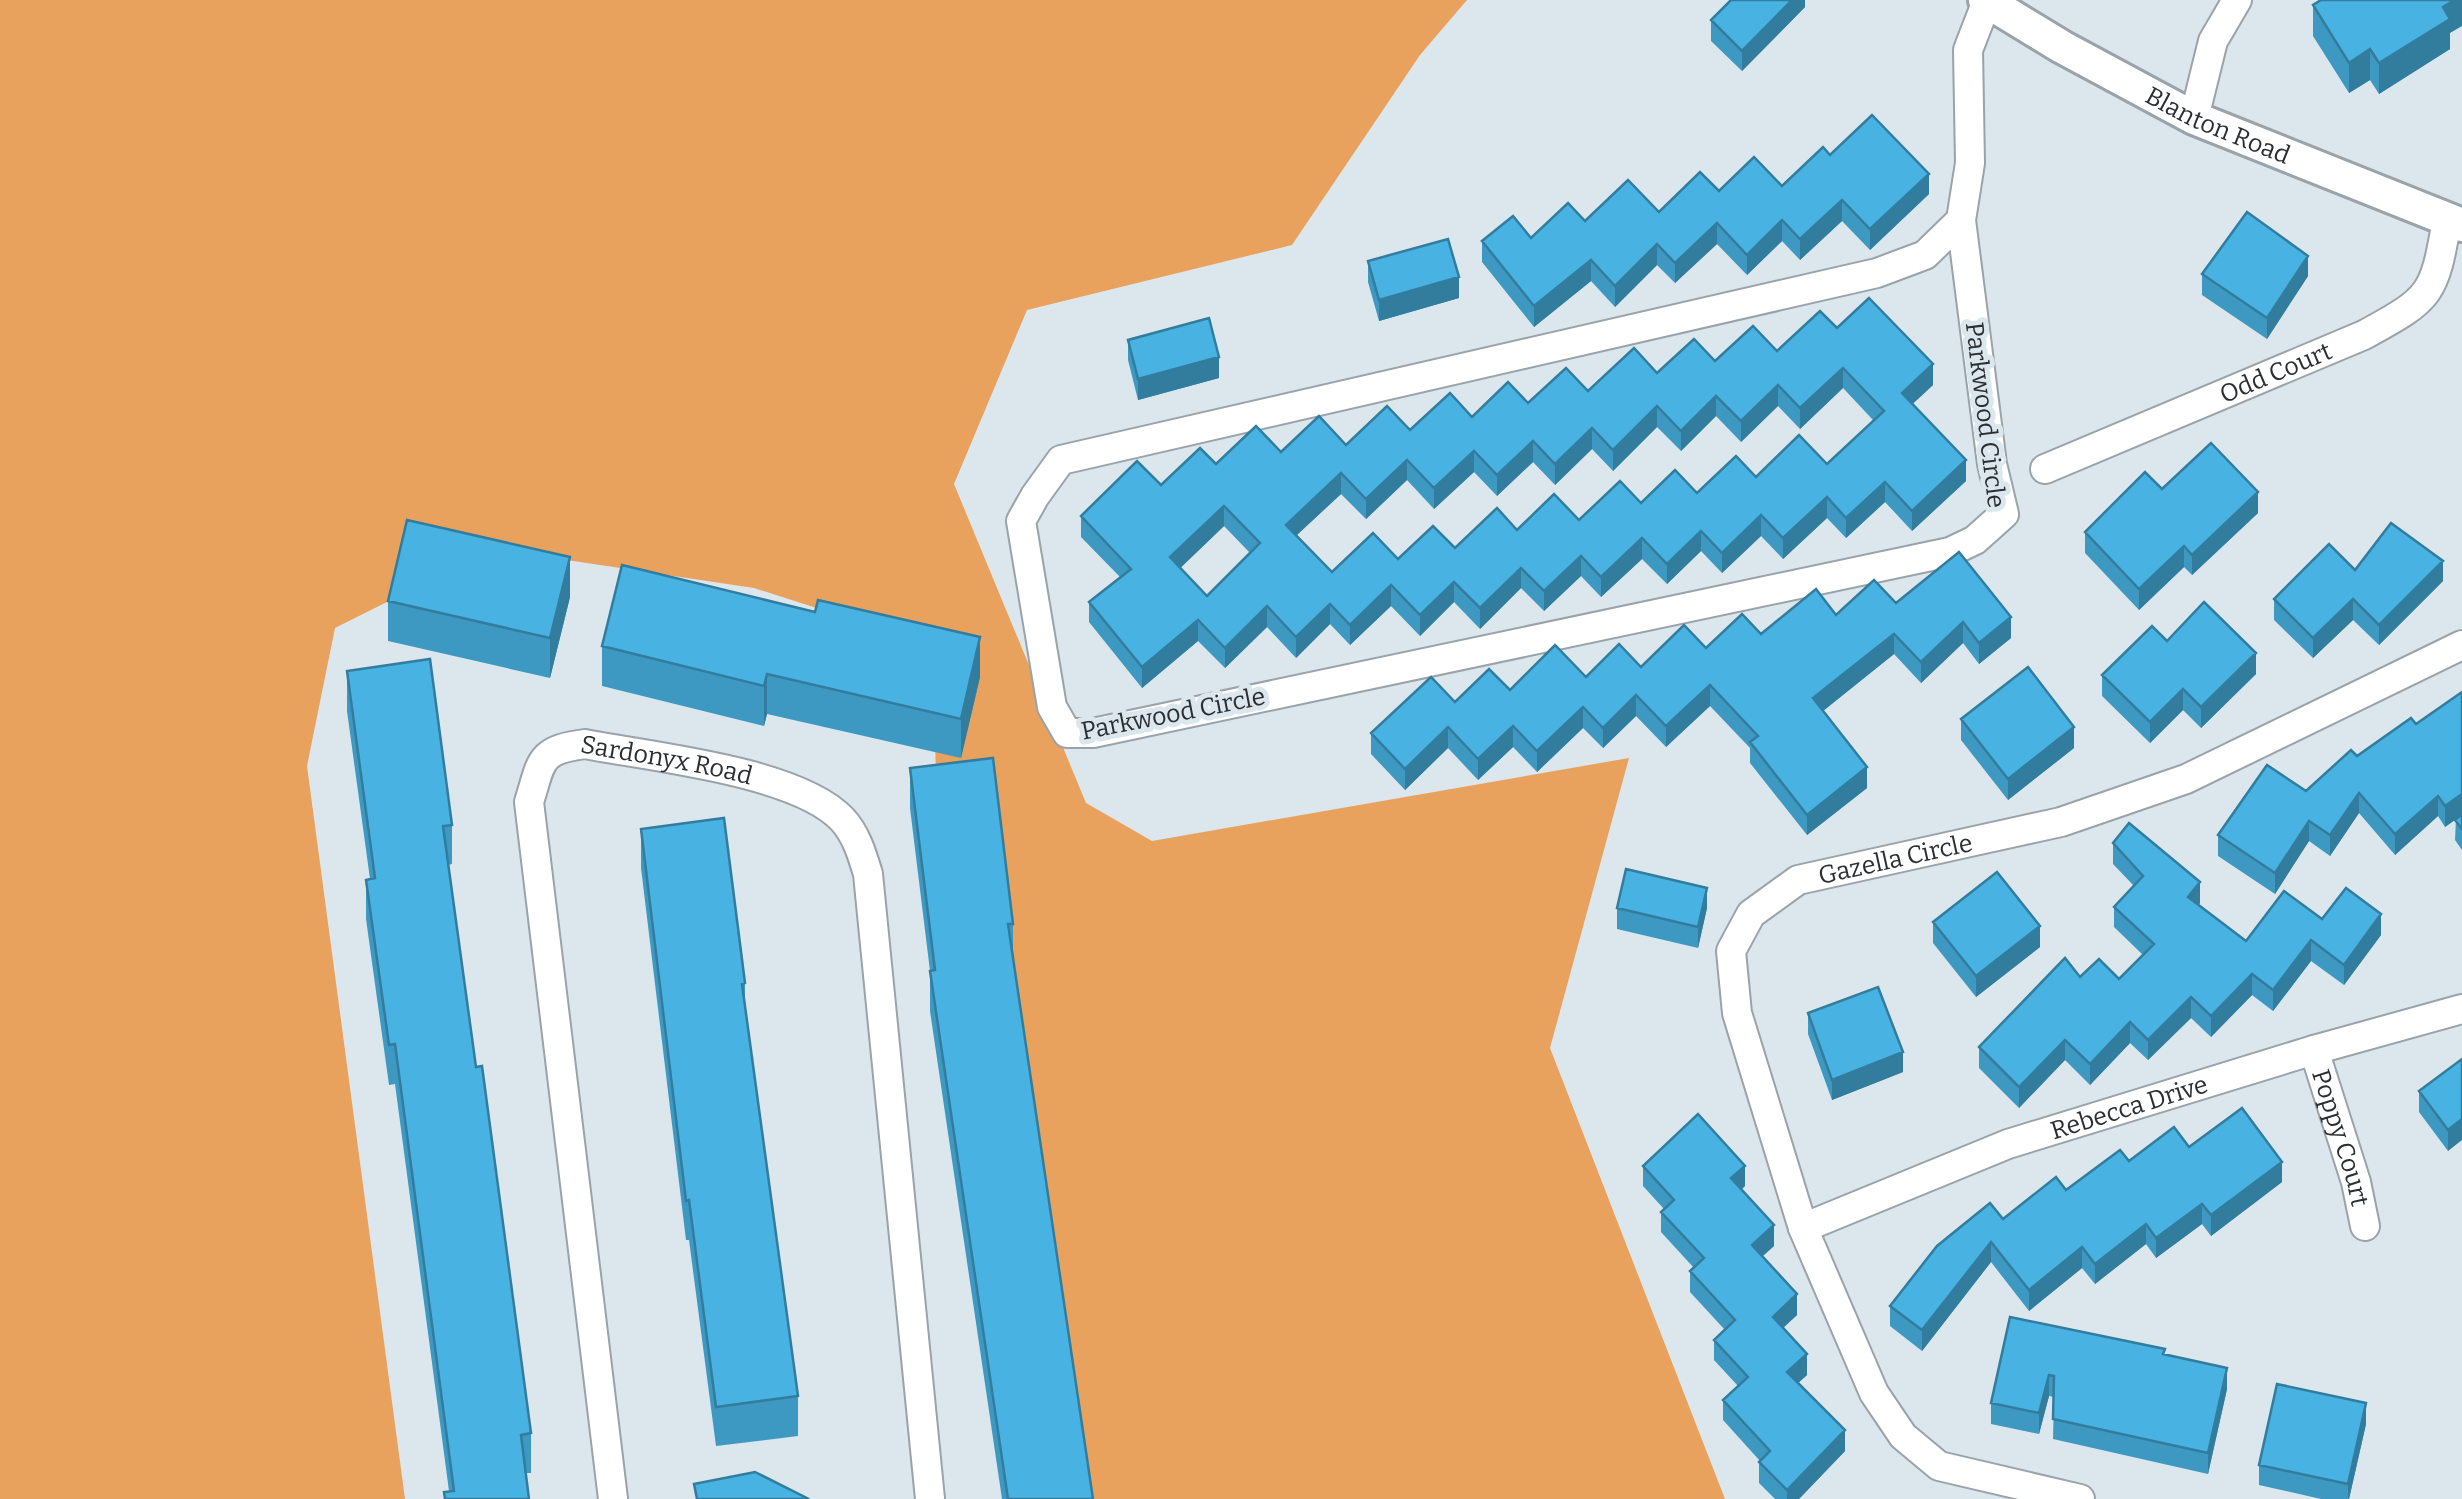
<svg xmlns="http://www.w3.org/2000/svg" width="2462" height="1499" viewBox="0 0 2462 1499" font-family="Bitter,serif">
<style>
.forest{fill:#e8a25e}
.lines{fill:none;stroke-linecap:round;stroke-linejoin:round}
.minor-casing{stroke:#99a3a9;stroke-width:32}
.tertiary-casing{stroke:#99a3a9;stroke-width:38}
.minor{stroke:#fff;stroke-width:28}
.tertiary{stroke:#fff;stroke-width:32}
.wall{fill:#3e99c2;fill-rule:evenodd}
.shaded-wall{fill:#327d9e}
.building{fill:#48b2e2;stroke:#327d9e;stroke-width:2.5;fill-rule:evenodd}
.labels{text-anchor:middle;stroke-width:10;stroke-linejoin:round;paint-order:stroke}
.street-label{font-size:25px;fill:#2a2e31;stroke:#dbe7ed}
</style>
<rect width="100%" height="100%" fill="#dbe7ed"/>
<path class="forest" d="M0,0H1467L1420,55L1292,245L1027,310L954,484L1086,803L1152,841L1629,758L1550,1048L1725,1499H1034L939,891L934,700L910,638L754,588L493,549L335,628L307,766L405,1499H0Z"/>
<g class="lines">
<defs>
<g id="minor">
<path d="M2194,118L2213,41L2237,0"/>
<path d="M1961,220L1992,464L2004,514L1975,540L1950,552L1093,733H1067L1052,707L1021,521L1035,496L1061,460L1877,273L1925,255Z"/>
<path d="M1961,220L1970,163L1968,50L1987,1"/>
<path id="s1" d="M2045,469L2364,335C2432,298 2434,295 2447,220"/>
<path id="s2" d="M2314,1050L2356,1182L2365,1226"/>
<path id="s3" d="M1803,1228L2008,1144L2314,1050L2462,1009"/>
<path id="s4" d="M613,1499L529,802C542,761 538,750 585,744C651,757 796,771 842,819C856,834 862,854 868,874L930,1499"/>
<path id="s5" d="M2080,1499L1939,1466L1903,1436L1874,1393L1803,1228L1737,1013L1731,951L1751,914L1798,880L2061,822L2186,779L2462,645"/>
</g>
<g id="tertiary">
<path id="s6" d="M1985,0L2062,47L2194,118L2462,225"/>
</g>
</defs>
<use href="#minor" class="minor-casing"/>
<use href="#tertiary" class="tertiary-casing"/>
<use href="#minor" class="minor"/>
<use href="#tertiary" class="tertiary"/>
</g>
<path class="wall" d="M1805,0V7L1742,71L1711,41V20Z
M2313,5L2450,33V49L2379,94L2370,80L2349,93L2313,36Z
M1830,155L1929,194L1870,250L1842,221L1800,260L1782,241L1747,275L1717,244L1675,283L1657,265L1615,307L1591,281L1534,327L1482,262V241L1531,238L1585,221L1659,212L1719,191L1782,186Z
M1368,261L1459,298L1379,321L1368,282Z
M2202,274L2308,276L2267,339L2202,295Z
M1837,328L1933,385L1912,404L1966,481L1912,531L1885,502L1846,538L1827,518L1783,559L1761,536L1722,573L1701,551L1667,584L1642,559L1601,597L1581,576L1544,611L1521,588L1480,629L1454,602L1420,636L1391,606L1350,645L1330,624L1296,658L1267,627L1225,668L1198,641L1142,688L1089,622V602L1120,577L1081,537V516L1216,464L1281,452L1346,445L1588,391L1657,373L1777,351ZM1843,388L1873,420L1827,464L1756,477L1697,493L1641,503L1579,520L1517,530L1455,548L1332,572L1297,535L1341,494L1366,519L1407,480L1434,509L1474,472L1497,496L1533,462L1555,485L1592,449L1613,471L1657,427L1681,451L1716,416L1741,442L1778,406L1800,429ZM1224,526L1250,553L1207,596L1180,568Z
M1128,340L1219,378L1138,400L1128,360Z
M2162,489L2258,513L2192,575L2184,567L2139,610L2085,553V532Z
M2355,570L2443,581L2379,645L2353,620L2313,658L2274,620V599Z
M570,597L550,678L388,641V601Z
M1896,603L2011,638L1979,664L1963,643L1921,683L1894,654L1823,711L1867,788L1807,835L1750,763V748L1710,706L1666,747L1636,716L1603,748L1583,728L1537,772L1513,747L1478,780L1448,748L1405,790L1371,754V733L1455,702L1510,690L1641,667L1706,648L1836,615Z
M2167,641L2256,674L2201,728L2183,710L2150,743L2102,696V675Z
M602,646L980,677L961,758L767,714L764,726L602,686Z
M347,671L452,825V864L448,865L476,1067L531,1433V1473H526L529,1499H444V1492L449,1491L395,1084L389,1085L366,919V880L370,879L347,711Z
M2462,692V850L2455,840L2456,819L2445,827L2438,816L2395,855L2359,813L2330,856L2309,841L2275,894L2218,856V835L2306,791L2357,756L2416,724Z
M1961,719L2074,748L2008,800L1961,740Z
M910,768L1013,924V961L1093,1499H1002L930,1011V971L910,808Z
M641,829L745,983V1003L798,1396V1436L716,1446L689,1240H686L641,868Z
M2113,843L2200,903L2198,905L2246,941L2322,919L2381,935L2344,985L2311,961L2273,1011L2252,995L2211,1037L2191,1018L2148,1060L2130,1043L2090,1085L2065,1060L2019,1108L1979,1068V1047L2080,977L2119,979L2143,955L2114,927V907L2134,886L2113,864Z
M1617,908H1707L1698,948L1617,929Z
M1933,922L2040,947L1976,997L1933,943Z
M1808,1013L1903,1072L1832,1100L1808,1034Z
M2462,1059L2448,1151L2419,1112V1091Z
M2189,1147L2282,1182L2211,1236L2202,1224L2156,1258L2146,1244L2095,1284L2082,1268L2029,1311L1991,1262L1922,1351L1890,1326V1306L2003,1219L2129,1161Z
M1643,1166L1745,1186L1741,1190L1774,1246L1763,1256L1797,1315L1783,1328L1807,1375L1798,1383L1845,1451L1799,1499H1775L1759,1483V1462L1760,1461L1723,1420V1400L1738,1386L1714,1360V1340L1725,1330L1690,1292V1271L1694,1268L1661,1232V1212L1664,1209L1643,1186Z
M2010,1317L2165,1355L2227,1389L2208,1474L2053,1439L2054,1397L2049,1396L2039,1434L1991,1424V1403Z
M2366,1424L2349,1499H2321L2259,1485V1465Z"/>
<path class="shaded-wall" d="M1792,0H1805V7L1742,71V51Z
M2455,0H2462V26L2450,33V49L2379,94V63L2443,7Z
M2370,49V80L2349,93V63Z
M1929,174V194L1870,250V229Z
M1842,200V221L1800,260V239Z
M1782,220V241L1747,275V255Z
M1717,223V244L1675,283V263Z
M1657,244V265L1615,307V286Z
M2308,256V276L2267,339V318Z
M1591,260V281L1534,327V306Z
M1459,277V298L1379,321V300Z
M1219,357V378L1138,400V379Z
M1933,364V385L1902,414V393Z
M1843,368V388L1800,429V408Z
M1778,385V406L1741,442V421Z
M1716,396V416L1681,451V431Z
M1657,406V427L1613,471V450Z
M1592,428V449L1555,485V464Z
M1533,441V462L1497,496V475Z
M1474,451V472L1434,509V488Z
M1407,460V480L1366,519V499Z
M1966,460V481L1912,531V511Z
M1341,473V494L1286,545V525Z
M1885,482V502L1846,538V518Z
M2258,492V513L2192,575V555Z
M1827,497V518L1783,559V538Z
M1224,506V526L1170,578V557Z
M1761,515V536L1722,573V553Z
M1701,531V551L1667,584V564Z
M1642,538V559L1601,597V577Z
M2184,546V567L2139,610V589Z
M1581,556V576L1544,611V591Z
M570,557V597L550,678V638Z
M2443,561V581L2379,645V625Z
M1521,568V588L1480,629V608Z
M1454,582V602L1420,636V615Z
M1391,585V606L1350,645V625Z
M2353,599V620L2313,658V638Z
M1330,604V624L1296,658V637Z
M1267,606V627L1225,668V648Z
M2011,617V638L1979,664V643Z
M1198,620V641L1142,688V667Z
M1963,622V643L1921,683V662Z
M1894,634V654L1813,719V698Z
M980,637V677L961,758V719Z
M2256,653V674L2201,728V707Z
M767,674V714L764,726V686Z
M1710,685V706L1666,747V726Z
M2183,689V710L2150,743V722Z
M1636,695V716L1603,748V728Z
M1583,707V728L1537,772V751Z
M1513,726V747L1478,780V759Z
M1448,727V748L1405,790V769Z
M2074,727V748L2008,800V779Z
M1867,767V788L1807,835V815Z
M2359,793V813L2330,856V835Z
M2462,794V815L2445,827V806Z
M2438,796V816L2395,855V834Z
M2309,821V841L2275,894V873Z
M2200,882V903L2188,917V897Z
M1707,888V908L1698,948V927Z
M2381,914V935L2344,985V965Z
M2040,926V947L1976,997V976Z
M2311,940V961L2273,1011V990Z
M2252,974V995L2211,1037V1016Z
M2191,997V1018L2148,1060V1040Z
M2130,1022V1043L2090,1085V1064Z
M2065,1040V1060L2019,1108V1087Z
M1903,1052V1072L1832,1100V1080Z
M2462,1119V1140L2448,1151V1130Z
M2282,1162V1182L2211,1236V1215Z
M1745,1166V1186L1731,1199V1178Z
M2202,1204V1224L2156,1258V1238Z
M2146,1224V1244L2095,1284V1264Z
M1774,1225V1246L1752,1265V1245Z
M1991,1242V1262L1922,1351V1330Z
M2082,1247V1268L2029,1311V1290Z
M1797,1294V1315L1773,1337V1317Z
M1807,1354V1375L1787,1393V1372Z
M2227,1368V1389L2208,1474V1453Z
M2049,1375V1396L2039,1434V1413Z
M2366,1403V1424L2349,1499H2348V1484Z
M1845,1430V1451L1799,1499H1787V1490Z"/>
<path class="building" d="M1731,0H1792L1742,51L1711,20Z
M2321,0H2455L2443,7L2450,19L2379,63L2370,49L2349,63L2313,5Z
M1872,115L1929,174L1870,229L1842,200L1800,239L1782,220L1747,255L1717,223L1675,263L1657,244L1615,286L1591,260L1534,306L1482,241L1513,216L1531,238L1568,203L1585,221L1628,180L1659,212L1700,172L1719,191L1754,157L1782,186L1823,147L1830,155Z
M2247,212L2308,256L2267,318L2202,274Z
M1448,239L1459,277L1379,300L1368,261Z
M1869,298L1933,364L1902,393L1966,460L1912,511L1885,482L1846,518L1827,497L1783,538L1761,515L1722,553L1701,531L1667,564L1642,538L1601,577L1581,556L1544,591L1521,568L1480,608L1454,582L1420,615L1391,585L1350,625L1330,604L1296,637L1267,606L1225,648L1198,620L1142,667L1089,602L1131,569L1081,516L1137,461L1161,485L1200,448L1216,464L1256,426L1281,452L1319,416L1346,445L1387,406L1410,430L1450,393L1472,417L1508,382L1528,403L1566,368L1588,391L1634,348L1657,373L1694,339L1715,361L1753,326L1777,351L1820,311L1837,328ZM1843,368L1884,411L1827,464L1799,435L1756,477L1736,456L1697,493L1675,470L1641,503L1620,481L1579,520L1554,494L1517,530L1497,508L1455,548L1433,526L1398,559L1373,533L1332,572L1286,525L1341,473L1366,499L1407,460L1434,488L1474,451L1497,475L1533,441L1555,464L1592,428L1613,450L1657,406L1681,431L1716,396L1741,421L1778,385L1800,408ZM1224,506L1260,543L1207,596L1170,557Z
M1209,318L1219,357L1138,379L1128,340Z
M2211,443L2258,492L2192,555L2184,546L2139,589L2085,532L2145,472L2162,489Z
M407,520L570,557L550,638L388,601Z
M2391,523L2443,561L2379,625L2353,599L2313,638L2274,599L2329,544L2355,570Z
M1959,552L2011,617L1979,643L1963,622L1921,662L1894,634L1813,698L1867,767L1807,815L1750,742L1758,736L1710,685L1666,726L1636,695L1603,728L1583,707L1537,751L1513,726L1478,759L1448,727L1405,769L1371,733L1431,677L1455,702L1489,669L1510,690L1555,645L1586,677L1619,644L1641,667L1684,625L1706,648L1742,614L1761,634L1816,589L1836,615L1874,580L1896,603Z
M622,565L815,612L818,600L980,637L961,719L767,674L764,686L602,646Z
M2204,602L2256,653L2201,707L2183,689L2150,722L2102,675L2152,626L2167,641Z
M430,659L452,825L443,826L476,1067L482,1066L531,1433L521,1435L529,1499H445L444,1492L454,1491L395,1044L389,1045L366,880L375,878L347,671Z
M2028,667L2074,727L2008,779L1961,719Z
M2462,692V794L2445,806L2438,796L2395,834L2359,793L2330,835L2309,821L2275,873L2218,835L2267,765L2306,791L2351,750L2357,756L2411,718L2416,724Z
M993,758L1013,924H1008L1093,1499H1008L930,971L935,970L910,768Z
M2462,814V829L2455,820Z
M724,818L745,983L742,984L798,1396L716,1407L689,1200L686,1201L641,829Z
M2129,823L2200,882L2188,897L2246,941L2284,891L2322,919L2346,888L2381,914L2344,965L2311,940L2273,990L2252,974L2211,1016L2191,997L2148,1040L2130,1022L2090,1064L2065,1040L2019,1087L1979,1047L2065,958L2080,977L2099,959L2119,979L2154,944L2114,907L2143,876L2113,843Z
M1626,869L1707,888L1698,927L1617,908Z
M1997,872L2040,926L1976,976L1933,922Z
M1878,987L1903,1052L1832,1080L1808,1013Z
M2462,1059V1119L2448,1130L2419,1091Z
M2242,1108L2282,1162L2211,1215L2202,1204L2156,1238L2146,1224L2095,1264L2082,1247L2029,1290L1991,1242L1922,1330L1890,1306L1937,1246L1990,1203L2003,1219L2056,1177L2066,1190L2120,1150L2129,1161L2174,1127L2189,1147Z
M1698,1114L1745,1166L1731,1178L1774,1225L1752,1245L1797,1294L1773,1317L1807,1354L1787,1372L1845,1430L1787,1490L1759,1462L1770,1451L1723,1400L1748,1377L1714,1340L1735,1320L1690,1271L1704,1258L1661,1212L1674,1200L1643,1166Z
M2010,1317L2165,1349L2163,1354L2227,1368L2208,1453L2053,1419L2054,1376L2049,1375L2039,1413L1991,1403Z
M2277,1384L2366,1403L2348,1484L2259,1465Z
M755,1472L809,1499H697L694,1484Z"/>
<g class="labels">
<g class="street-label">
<text dy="9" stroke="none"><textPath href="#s6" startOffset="265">Blanton Road</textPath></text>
<text dy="9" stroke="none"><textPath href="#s1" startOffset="250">Odd Court</textPath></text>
<text transform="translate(1986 415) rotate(83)" y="9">Parkwood Circle</text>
<text transform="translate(1173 713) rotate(-11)" y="9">Parkwood Circle</text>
<text dy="9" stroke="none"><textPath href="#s4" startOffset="875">Sardonyx Road</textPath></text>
<text dy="9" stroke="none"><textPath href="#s5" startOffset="910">Gazella Circle</textPath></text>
<text dy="9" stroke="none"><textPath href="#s3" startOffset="348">Rebecca Drive</textPath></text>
<text dy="9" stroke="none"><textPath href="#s2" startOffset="92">Poppy Court</textPath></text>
</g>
</g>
</svg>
